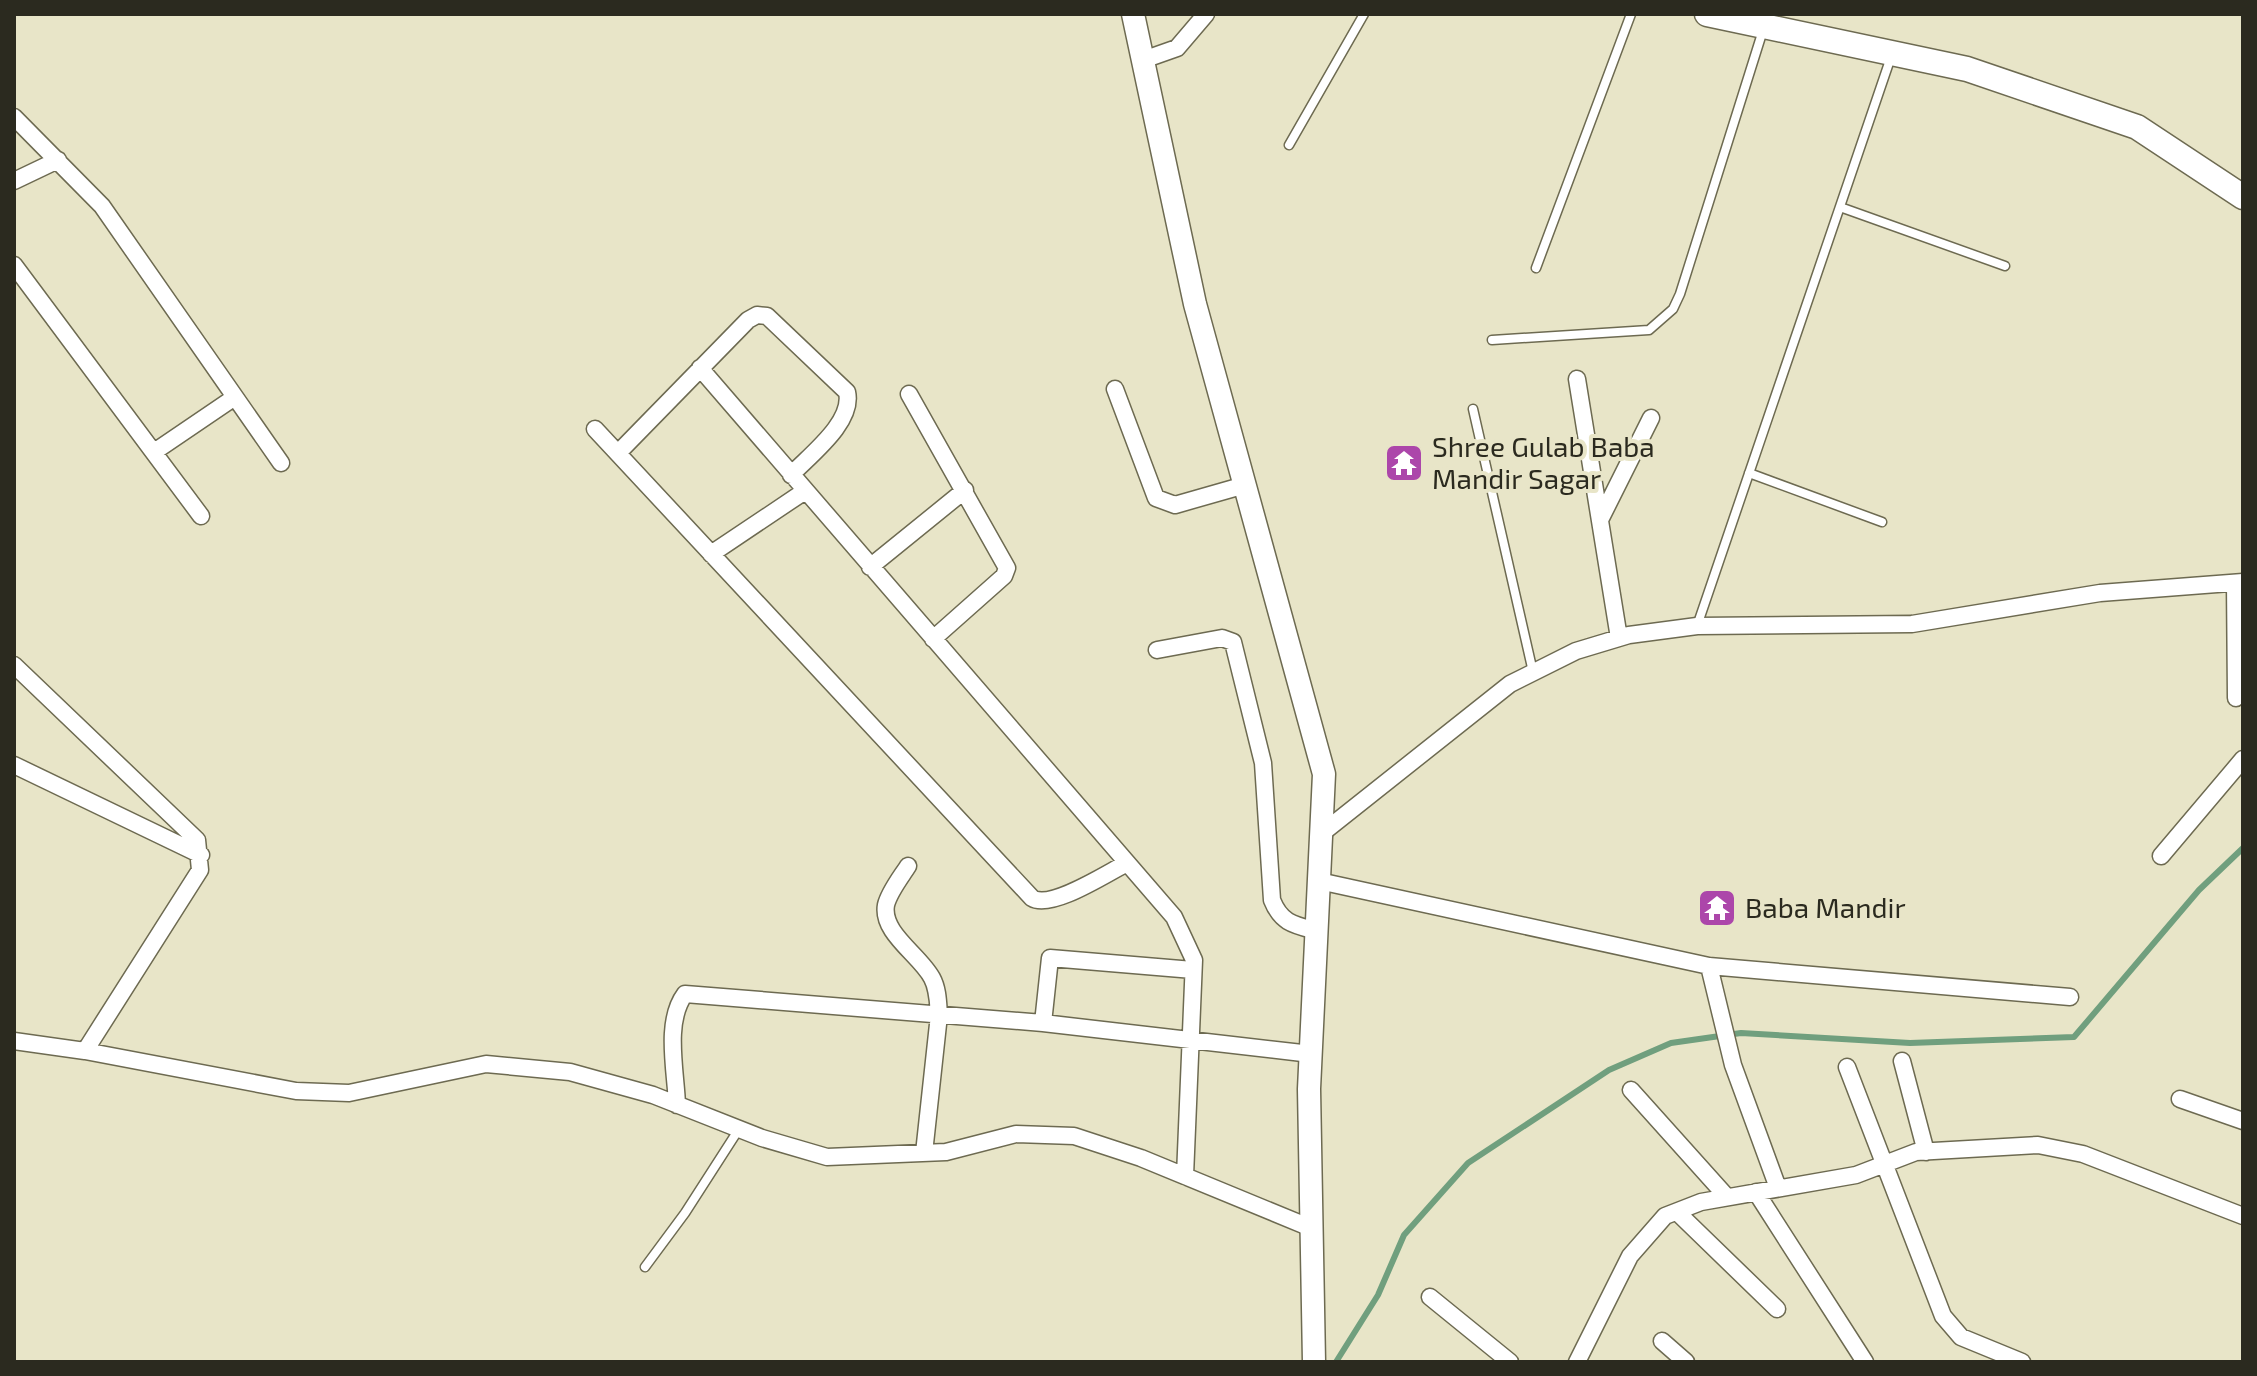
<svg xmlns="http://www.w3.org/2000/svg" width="2257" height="1376" viewBox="0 0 2257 1376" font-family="'Exo 2',sans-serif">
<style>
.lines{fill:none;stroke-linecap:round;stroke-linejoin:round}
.stream{stroke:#709f7e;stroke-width:6}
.lane-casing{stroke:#6d6a51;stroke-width:11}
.street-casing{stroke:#6d6a51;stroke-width:19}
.secondary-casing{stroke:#6d6a51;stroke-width:25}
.primary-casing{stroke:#6d6a51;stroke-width:27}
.lane{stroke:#fff;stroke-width:8}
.street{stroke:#fff;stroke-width:16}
.secondary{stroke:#fff;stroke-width:22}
.primary{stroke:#fff;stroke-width:24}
.labels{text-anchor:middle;stroke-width:8;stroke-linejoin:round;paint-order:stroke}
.poi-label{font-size:28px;fill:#2b2a1f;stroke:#e8e5c8;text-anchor:start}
</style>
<rect width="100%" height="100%" fill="#e8e5c8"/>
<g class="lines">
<path class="stream" d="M1336,1362L1378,1295L1404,1235L1468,1163L1609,1070L1671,1043L1741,1033L1910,1043L2074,1037L2199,890L2243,848"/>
<defs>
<path id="lane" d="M1289,145L1364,14
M1840,207L2005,266
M1536,268L1631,14
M1492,340L1649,330L1673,309L1680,294L1764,27
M1473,409L1533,672
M1749,473L1882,522
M1697,626L1892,54
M645,1267L685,1213L739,1129"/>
<path id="street" d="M1143,60L1177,48L1206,14
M14,117L102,206L281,463
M14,181L58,160
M14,265L201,516
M700,368L1174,917L1194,960L1185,1176
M1577,379L1619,638
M1115,389L1156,498L1175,505L1245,485
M909,394L1007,568L1004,576L933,639
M595,429L1032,898C1051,910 1107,873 1127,863
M154,452L235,397
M618,453L748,320L757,315L767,316L847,392C854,422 810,455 791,475
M1600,520L1651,418
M711,554L805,491
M870,567L965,490
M2235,583L2236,698
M1157,650L1222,638L1233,642L1263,763L1272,900C1281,923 1294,925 1317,931
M14,665L197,840L200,870L85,1051
M14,765L201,855
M1321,834L1510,684L1576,651L1629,635L1697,626L1912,624L2100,593L2243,582
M2161,856L2243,759
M908,866C901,877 889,892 886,905C881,933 920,955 932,978C938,989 938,1002 939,1015L924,1153
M1319,881L1709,966L2070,997
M1709,966L1733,1065L1778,1188
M1043,1023L1311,1054
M14,1041L85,1051L296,1091L349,1093L486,1064L570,1072L653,1095L762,1138L827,1157L946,1152L1016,1134L1074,1136L1141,1158L1311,1228
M1902,1061L1926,1152
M1847,1067L1943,1316L1961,1337L2022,1362
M1631,1090L1727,1197
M2180,1099L2243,1121
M677,1105C676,1072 664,1022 685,994L1043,1023L1050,958L1193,970
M1756,1192L1865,1362
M1677,1212L1777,1309
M1430,1297L1510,1362
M1662,1341L1686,1362
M1577,1362L1630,1256L1665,1216L1701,1202L1856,1175L1916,1152L2038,1145L2083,1154L2243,1216"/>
<path id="secondary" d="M1133,14L1195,304L1324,774L1309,1089L1314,1362"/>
<path id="primary" d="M1707,14L1967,69L2137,127L2243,197"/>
</defs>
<use href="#lane" class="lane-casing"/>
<use href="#street" class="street-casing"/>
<use href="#secondary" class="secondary-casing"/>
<use href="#primary" class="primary-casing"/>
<use href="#lane" class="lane"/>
<use href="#street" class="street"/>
<use href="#secondary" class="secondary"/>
<use href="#primary" class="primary"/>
</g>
<defs>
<symbol id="temple-square" viewBox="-11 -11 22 22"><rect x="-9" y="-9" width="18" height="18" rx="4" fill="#ac46aa" stroke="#e8e5c8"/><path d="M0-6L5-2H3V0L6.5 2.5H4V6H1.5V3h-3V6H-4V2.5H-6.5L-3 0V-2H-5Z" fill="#fff"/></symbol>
</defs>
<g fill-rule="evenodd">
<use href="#temple-square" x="1382" y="441" width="44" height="44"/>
<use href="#temple-square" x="1695" y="886" width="44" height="44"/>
</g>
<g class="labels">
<g class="poi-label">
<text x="1432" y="457">Shree Gulab Baba<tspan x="1432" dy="32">Mandir Sagar</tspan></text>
<text x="1745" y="918">Baba Mandir</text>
</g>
</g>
<rect width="2257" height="1376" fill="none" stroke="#2b2a1f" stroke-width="32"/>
</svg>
